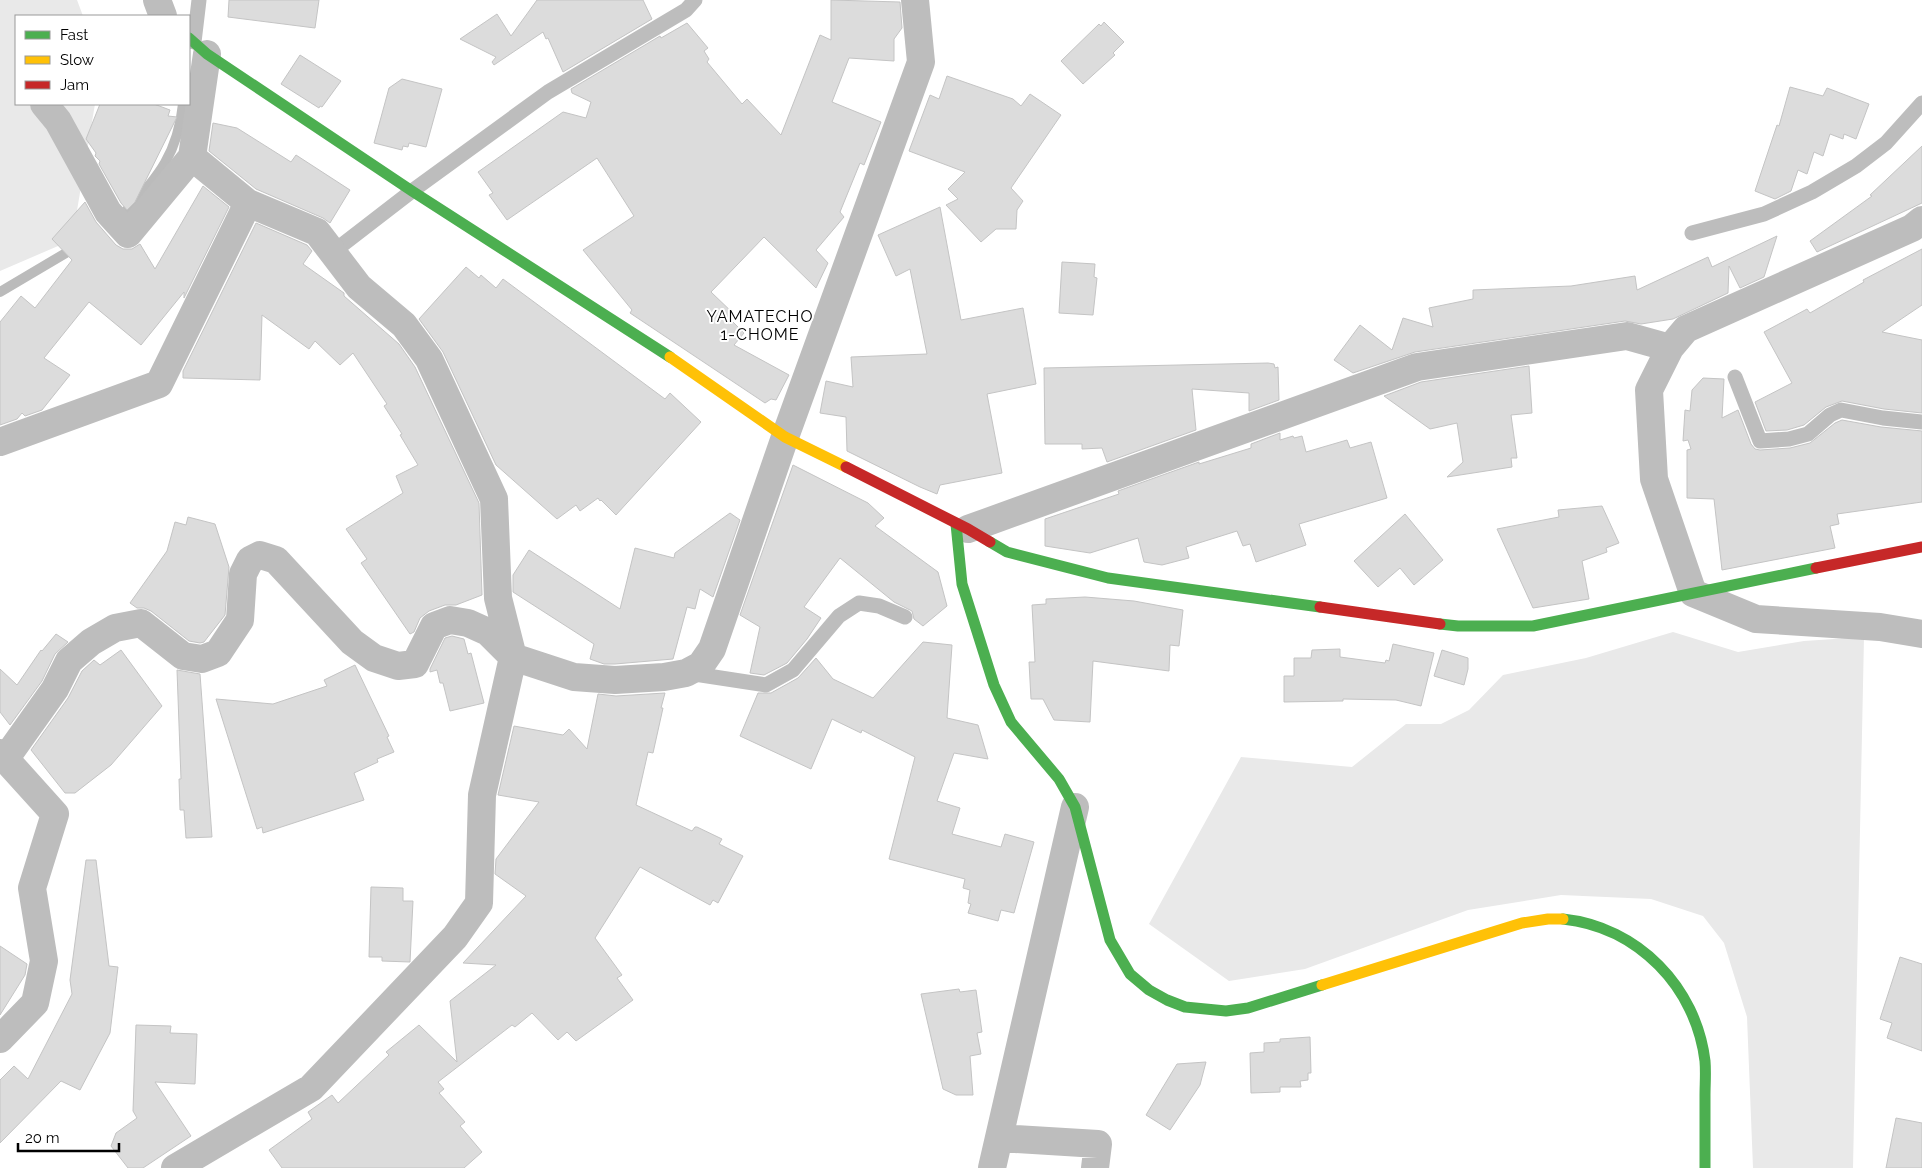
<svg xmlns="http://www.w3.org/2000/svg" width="1922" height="1168" viewBox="0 0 1922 1168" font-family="Raleway,sans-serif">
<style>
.green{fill:#e9e9e9}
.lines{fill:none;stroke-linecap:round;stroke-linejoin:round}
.stream{stroke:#bbb;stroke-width:10}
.building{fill:#dcdcdc;stroke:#c4c4c4}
.lane{stroke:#bdbdbd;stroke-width:15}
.street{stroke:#bdbdbd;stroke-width:28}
.fast{stroke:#4caf50;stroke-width:11}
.slow{stroke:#ffc107;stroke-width:11}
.jam{stroke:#c62828;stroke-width:11}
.labels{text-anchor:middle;stroke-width:4;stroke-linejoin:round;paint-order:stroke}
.neighbourhood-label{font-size:16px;letter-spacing:1px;fill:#000;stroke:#fff}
</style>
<rect width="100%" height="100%" fill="#fff"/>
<path class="green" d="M0,0H77L83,16H16V104H95L72,240L0,271Z
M1673,632L1738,652L1804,641L1864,637L1853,1168H1753L1747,1017L1724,943L1703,916L1651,899L1561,895L1468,910L1305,969L1229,981L1149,924L1241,757L1352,767L1406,724H1441L1469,710L1503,675L1586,658Z"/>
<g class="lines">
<path class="stream" d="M126,211C159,177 178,152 183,104
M0,292L76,247"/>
</g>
<path class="building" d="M229,0H319L315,28L228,17Z
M537,0H643L652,19L563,72L548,38L546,39L543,32L494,65L492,62L496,57L460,39L497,14L511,36Z
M831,0L900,2L902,28L894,39V61L849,58L832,102L881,122L864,165L860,163L840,212L844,217L816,250L828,263L816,288L764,237L711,292L736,316L731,320L744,333L734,345L789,375L776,400L771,399L765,403L630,313L632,310L583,250L634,216L597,158L507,220L489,195L493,193L478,172L563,112L586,118L591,102L572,93L571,89L660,36L661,38L687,23L708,48L704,51L709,59L707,62L742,104L747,99L781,135L820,35L831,40Z
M1104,22L1124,42L1113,53L1115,55L1083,84L1061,61L1099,24L1101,26Z
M300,55L341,81L322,107L320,106L319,108L281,84Z
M947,76L1013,99L1021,106L1030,94L1061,115L1011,188L1023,201L1017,210L1016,229H996L981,242L946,205L958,199L948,189L965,172L909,151L930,95L939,99Z
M402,79L442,89L426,147L409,143L408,147L403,146L402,150L374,143L389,88Z
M1790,87L1823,96L1827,88L1869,104L1856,139L1844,134L1843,139L1830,134L1823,156L1814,152L1807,174L1798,170L1791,191L1775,199L1755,191L1777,125L1779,126Z
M100,104H154L170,110L168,116L177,117L135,202L127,210L121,203L99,164L100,161L95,156L96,153L86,139Z
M213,123L237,128L291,162L296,155L350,190L330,223L323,218L256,189L209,151Z
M1922,146V203L1817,252L1810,241L1872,196L1870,195Z
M203,186L229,207L184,298V292L141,345L89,302L44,358L70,375L42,410L25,416L22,413L17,419L0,425V322L21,296L35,308L72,260L52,239L85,202L96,222L116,245L123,249H132L140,244L155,269Z
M940,207L961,320L1023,308L1036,384L987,394L1002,473L940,485L937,494L920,487L847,451L846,417L820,413L826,381L853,387L851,357L927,354L910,269L896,276L878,235Z
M256,223L307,245L312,251L303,264L344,293V296L399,344L415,367L479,503L482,595L456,605H445L429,611L420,618L414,632L410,634L361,563L367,559L346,529L403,493L396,476L418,465L400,435L402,434L384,406L387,404L353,353L340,365L315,341L309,349L262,315L260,380L183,378V371Z
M1777,236L1764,277L1740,288L1729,266L1728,293L1673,319L1641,324L1625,321L1415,352L1353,373L1334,360L1360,325L1392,350L1403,318L1433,327L1429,308L1473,299V290L1571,286L1635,276L1637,290L1708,257L1712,267Z
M1922,249V305L1882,332L1922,340V413L1884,409L1842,401L1826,407L1804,425L1787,430L1766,431L1755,402L1792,383L1764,332L1807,309L1810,313L1864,282L1863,280Z
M1062,262L1095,264L1094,277L1097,278L1093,315L1059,313Z
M466,267L479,278L481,275L496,288L503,279L665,399L670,393L701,422L616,515L601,500L600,501L598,498L580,511L576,505L557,519L496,465L443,352L419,319Z
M1268,363L1274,364L1275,368L1278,367L1279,400L1249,411V393L1192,389L1196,430L1107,462L1102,448L1082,449V444H1045L1044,368Z
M1529,366L1532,413L1511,415L1517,458H1511L1512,467L1447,477L1463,462L1457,423L1430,429L1384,396L1421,382Z
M1703,378L1724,379L1722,418L1738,410L1751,444L1755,449L1760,450L1790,448L1810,443L1835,423L1842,420L1881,427L1922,431V502L1837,514L1839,524L1830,526L1835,548L1722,570L1714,499L1687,498V450L1691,449L1688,440L1683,441L1685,410L1690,411L1692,390Z
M1280,433V440L1293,436L1294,438L1302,436L1306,452L1347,440L1350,448L1371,442L1387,498L1299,524L1306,545L1256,562L1250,544L1243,546L1237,531L1186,547L1189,558L1162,565L1144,562L1138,538L1090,553L1045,546V519L1119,494L1118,491L1199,462V464L1251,448V444Z
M793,465L868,503L884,518L875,526L938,572L947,606L923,626L914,619L912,611L894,602L840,558L804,607L821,618L807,639L787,663L764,675L750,673L760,627L740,615Z
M1602,506L1619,543L1606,548L1607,552L1582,561L1589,599L1533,608L1497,529L1559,517L1558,510Z
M730,513L740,520L713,597L700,589L695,609L687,607L673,659L615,664H604L590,659L594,644L513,592V575L529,550L620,609L635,548L674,558L675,553Z
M1405,514L1443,560L1414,585L1400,568L1378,587L1354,561Z
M188,517L215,524L229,567L225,615L204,642L200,643L189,641L151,611L144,608H137L130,603L167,551L175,522L186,525Z
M1085,597L1134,601L1183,610L1179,646L1170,645L1169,671L1093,661L1090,722L1054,720L1043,699H1031L1029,662H1035L1032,605L1046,604V599Z
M56,634L68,642L55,654L42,681L10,725L0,712V669L17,685L41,650L42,651Z
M452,636L464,639L468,654L471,653L484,703L450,711L443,683H440L437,670L430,672V669L445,638Z
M923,642L952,645L947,718L978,725L988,759L954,753L937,801L960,808L952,834L1001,847L1005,834L1034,842L1014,913L1001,910L998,921L968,913L971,904L968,903L970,890L963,888L965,879L889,859L915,757L862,730L861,733L832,719L811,769L740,736L758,693H771L798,678L816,658L833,679L873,698Z
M1393,644L1434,653L1421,706L1396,700L1343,699V701L1284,702V676H1294V658H1311L1312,650L1340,649V657L1385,663L1386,660L1389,661Z
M121,650L162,706L111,765L75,793H65L31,750L68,698L82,671L94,660L100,665Z
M1442,650L1468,658V669L1464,685L1434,676Z
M355,665L389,736L387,737L394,752L377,759L378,762L354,773L364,800L263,833L262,827L257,829L216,699L273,704L327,686L324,680Z
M177,670L200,674L212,837L186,838L184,810H180L179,779H181Z
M665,693L661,708H663L653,753L648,752L636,805L692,831L695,827H697L722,839L719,844L743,856L718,903L713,900L710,905L640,867L595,938L622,975L617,978L633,1000L576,1041L567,1032L558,1040L532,1013L515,1027L512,1025L438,1082L444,1089L439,1093L465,1122L460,1126L482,1152L464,1168H282L269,1150L312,1119L308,1112L332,1095L338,1103L389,1055L386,1052L419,1025L457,1062L450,1001L496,965L463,963L526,896L495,874L496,859L539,802L498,795L514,726L563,735L569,729L587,749L598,694L616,696Z
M86,860H96L109,966L118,967L110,1033L80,1090L61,1081L0,1143V1080L14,1066L28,1079L72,994L70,980Z
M371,887L403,888V901H413L410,962L382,961V957H369Z
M0,946L27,964L25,975L0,1015Z
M1900,957L1922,964V1051L1887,1038L1892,1023L1880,1019Z
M959,989L960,992L976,990L982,1032L977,1033L981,1054L970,1056L973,1095H956L943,1089L921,994Z
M136,1025L171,1026L170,1033L197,1034L195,1084L155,1082L191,1136L143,1168H128L111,1146L116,1133L137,1118L133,1111Z
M1310,1037L1311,1073H1308V1080L1300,1081L1301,1087H1280V1092L1251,1093L1250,1053L1264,1052V1043L1280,1042V1039Z
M1206,1062L1200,1085L1170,1130L1146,1115L1177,1064Z
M1896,1118L1922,1123V1168H1886Z"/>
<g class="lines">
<path class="lane" d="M194,42L199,0
M1692,233L1764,214L1812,192L1856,166L1886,143L1922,103
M333,252L412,191L548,92L686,10L695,0
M1735,377L1760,441L1789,439L1808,434L1830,415L1841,410L1883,418L1922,422
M688,673L766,685L793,670L839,616L859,603L879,606L905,617"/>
<path class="street" d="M157,0L163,16
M44,104L58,121L108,212L128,234L192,157
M1922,220L1912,228L1686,329L1670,348L1649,390L1654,479L1693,593L1756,619L1880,627L1922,634
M0,442L159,384L248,203
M968,529L1417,367L1627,336L1670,348
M0,753L55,814L32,888L44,961L35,1003L0,1039
M6,758L55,689L69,661L91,642L115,628L141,623L183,656L202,659L218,653L240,620L243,574L250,560L260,555L276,560L352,642L374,658L398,666L415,664L434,626L450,620L468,623L488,632L513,657L574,677L615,680L664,677L686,673L701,665L712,649L785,437L921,62L915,0
M999,1138L1098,1144L1095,1168
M175,1168L311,1088L455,937L479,903L482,795L513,657L498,598L494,499L429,359L404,325L359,287L317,232L248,203L192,157L207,54
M992,1168L1075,807"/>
<path class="fast" d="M189,38L207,54L412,191L670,357
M956,524L962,584L994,685L1011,722L1059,779L1075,807L1110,940L1130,974L1149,990L1167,1000L1185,1007L1226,1011L1248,1008L1322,985
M990,542L1007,552L1108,578L1320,607
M1440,624L1458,626H1533L1816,568
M1563,919C1638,927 1696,987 1705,1061C1706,1073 1705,1084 1705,1096C1705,1120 1705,1144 1705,1168"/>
<path class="slow" d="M670,357L785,437L846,467
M1322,985L1522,923L1548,919H1563"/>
<path class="jam" d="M846,467L968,529L990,542
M1816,568L1922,547
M1320,607L1440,624"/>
</g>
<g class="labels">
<g class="neighbourhood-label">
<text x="760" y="322">YAMATECHO<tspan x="760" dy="18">1-CHOME</tspan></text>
</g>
</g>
<rect x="15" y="15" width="175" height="90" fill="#ffffff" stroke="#999999"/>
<rect x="25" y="31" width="25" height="8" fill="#4caf50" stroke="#999999"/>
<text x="60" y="40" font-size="15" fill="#000000">Fast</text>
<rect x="25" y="56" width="25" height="8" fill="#ffc107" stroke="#999999"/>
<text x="60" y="65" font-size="15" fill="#000000">Slow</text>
<rect x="25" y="81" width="25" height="8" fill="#c62828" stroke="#999999"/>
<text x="60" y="90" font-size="15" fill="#000000">Jam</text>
<path d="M18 1143v8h101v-8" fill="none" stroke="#000000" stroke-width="2.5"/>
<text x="25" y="1143" font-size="15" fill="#000000" stroke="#ffffff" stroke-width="4" paint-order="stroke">20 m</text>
</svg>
